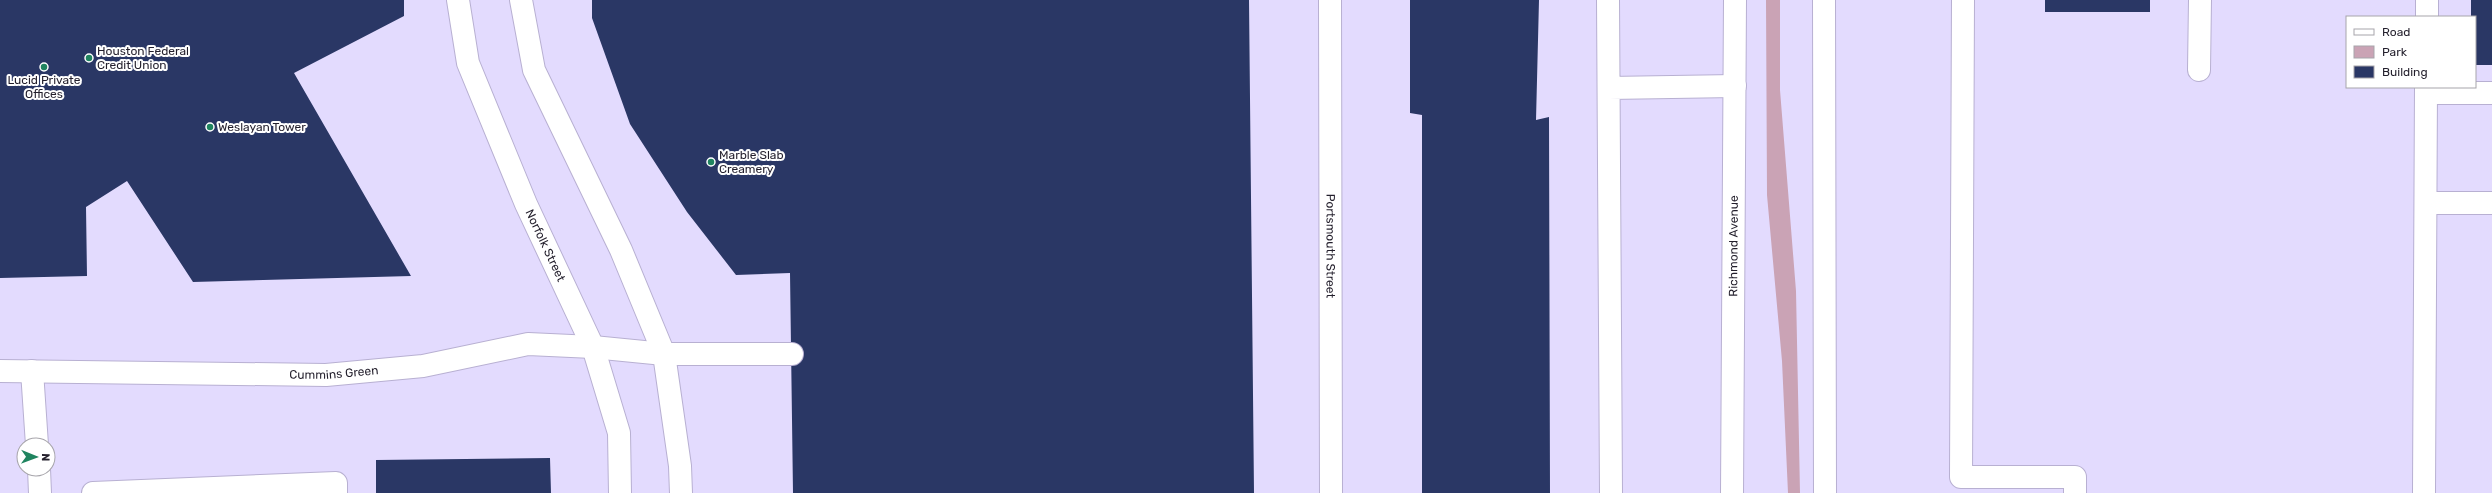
<svg xmlns="http://www.w3.org/2000/svg" width="2492" height="493" viewBox="0 0 2492 493" font-family="Rubik,sans-serif">
<style>
.green{fill:#caa3b5}
.building{fill:#2a3765}
.lines{fill:none;stroke-linecap:round;stroke-linejoin:round}
.service-casing{stroke:#b8b0d2;stroke-width:24}
.minor-casing{stroke:#b8b0d2;stroke-width:24}
.secondary-casing{stroke:#b8b0d2;stroke-width:24}
.service{stroke:#fff;stroke-width:22}
.minor{stroke:#fff;stroke-width:22}
.secondary{stroke:#fff;stroke-width:22}
.poi-dot{fill:#1f845f;stroke:#fff;stroke-width:1.5}
.labels{text-anchor:middle;stroke-width:4;stroke-linejoin:round;paint-order:stroke}
.poi-label{font-size:12px;fill:#231f2c;stroke:#fff;text-anchor:start}
.street-label{font-size:12px;fill:#231f2c;stroke:#fff}
</style>
<rect width="100%" height="100%" fill="#e3dbfe"/>
<path class="green" d="M1766,0H1780V90L1796,291L1800,493H1788L1782,361L1767,195Z"/>
<path class="building" d="M0,0H404V16L294,73L411,276L193,282L127,181L86,207L87,276L0,278Z
M592,0H1249L1254,493H793L790,273L736,275L687,212L630,124L592,18Z
M1410,0H1539L1536,120L1549,117L1550,493H1422V115L1410,113Z
M2045,0H2150V12H2045Z
M2471,0H2492V65H2475V17H2471Z
M550,458L551,493H376V460Z"/>
<g class="lines">
<defs>
<path id="service" d="M1608,0L1611,493
M1963,0L1961,477H2075V493
M2427,17V0
M2199,70L2200,0
M1609,88L1735,86
M2426,93H2492
M2426,203H2492
M664,354H792
M32,371L37,445
M39,469L40,493
M93,493L336,483V493
M2424,493L2426,87"/>
<g id="minor">
<path id="s1" d="M458,0L468,63L526,204L593,347L619,433L620,493"/>
<path d="M521,0L534,70L621,250L664,354L680,466L681,493"/>
<path id="s2" d="M1330,0L1331,493"/>
<path id="s3" d="M0,371L326,375L423,366L528,344L593,347L664,354"/>
</g>
<g id="secondary">
<path d="M1824,0L1825,493"/>
<path id="s4" d="M1732,493L1735,0"/>
</g>
</defs>
<use href="#service" class="service-casing"/>
<use href="#minor" class="minor-casing"/>
<use href="#secondary" class="secondary-casing"/>
<use href="#service" class="service"/>
<use href="#minor" class="minor"/>
<use href="#secondary" class="secondary"/>
</g>
<g class="poi-dot">
<circle cx="89" cy="58" r="4"/>
<circle cx="44" cy="67" r="4"/>
<circle cx="210" cy="127" r="4"/>
<circle cx="711" cy="162" r="4"/>
</g>
<g class="labels">
<g class="poi-label">
<text x="97" y="55">Houston Federal<tspan x="97" dy="14">Credit Union</tspan></text>
<text x="44" y="84" text-anchor="middle">Lucid Private<tspan x="44" dy="14">Offices</tspan></text>
<text x="218" y="131">Weslayan Tower</text>
<text x="719" y="159">Marble Slab<tspan x="719" dy="14">Creamery</tspan></text>
</g>
<g class="street-label">
<text dy="4" stroke="none"><textPath href="#s1" startOffset="262">Norfolk Street</textPath></text>
<text dy="4" stroke="none"><textPath href="#s2" startOffset="246">Portsmouth Street</textPath></text>
<text dy="4" stroke="none"><textPath href="#s4" startOffset="247">Richmond Avenue</textPath></text>
<text dy="4" stroke="none"><textPath href="#s3" startOffset="334">Cummins Green</textPath></text>
</g>
</g>
<rect x="2346" y="16" width="130" height="72" fill="#ffffff" stroke="#a7a5ab"/>
<rect x="2354" y="29" width="20" height="6" fill="#ffffff" stroke="#a7a5ab"/>
<text x="2382" y="36" font-size="12" fill="#231f2c">Road</text>
<rect x="2354" y="46" width="20" height="12" fill="#caa3b5" stroke="#a7a5ab"/>
<text x="2382" y="56" font-size="12" fill="#231f2c">Park</text>
<rect x="2354" y="66" width="20" height="12" fill="#2a3765" stroke="#a7a5ab"/>
<text x="2382" y="76" font-size="12" fill="#231f2c">Building</text>
<g transform="translate(36 457) rotate(91)"><circle r="19" fill="#ffffff" stroke="#a7a5ab"/>
<path d="M0-3L7 15L0 10L-7 15Z" fill="#1f845f"/>
<text y="-6" font-size="11" font-weight="bold" text-anchor="middle" fill="#231f2c">N</text>
</g>
</svg>
